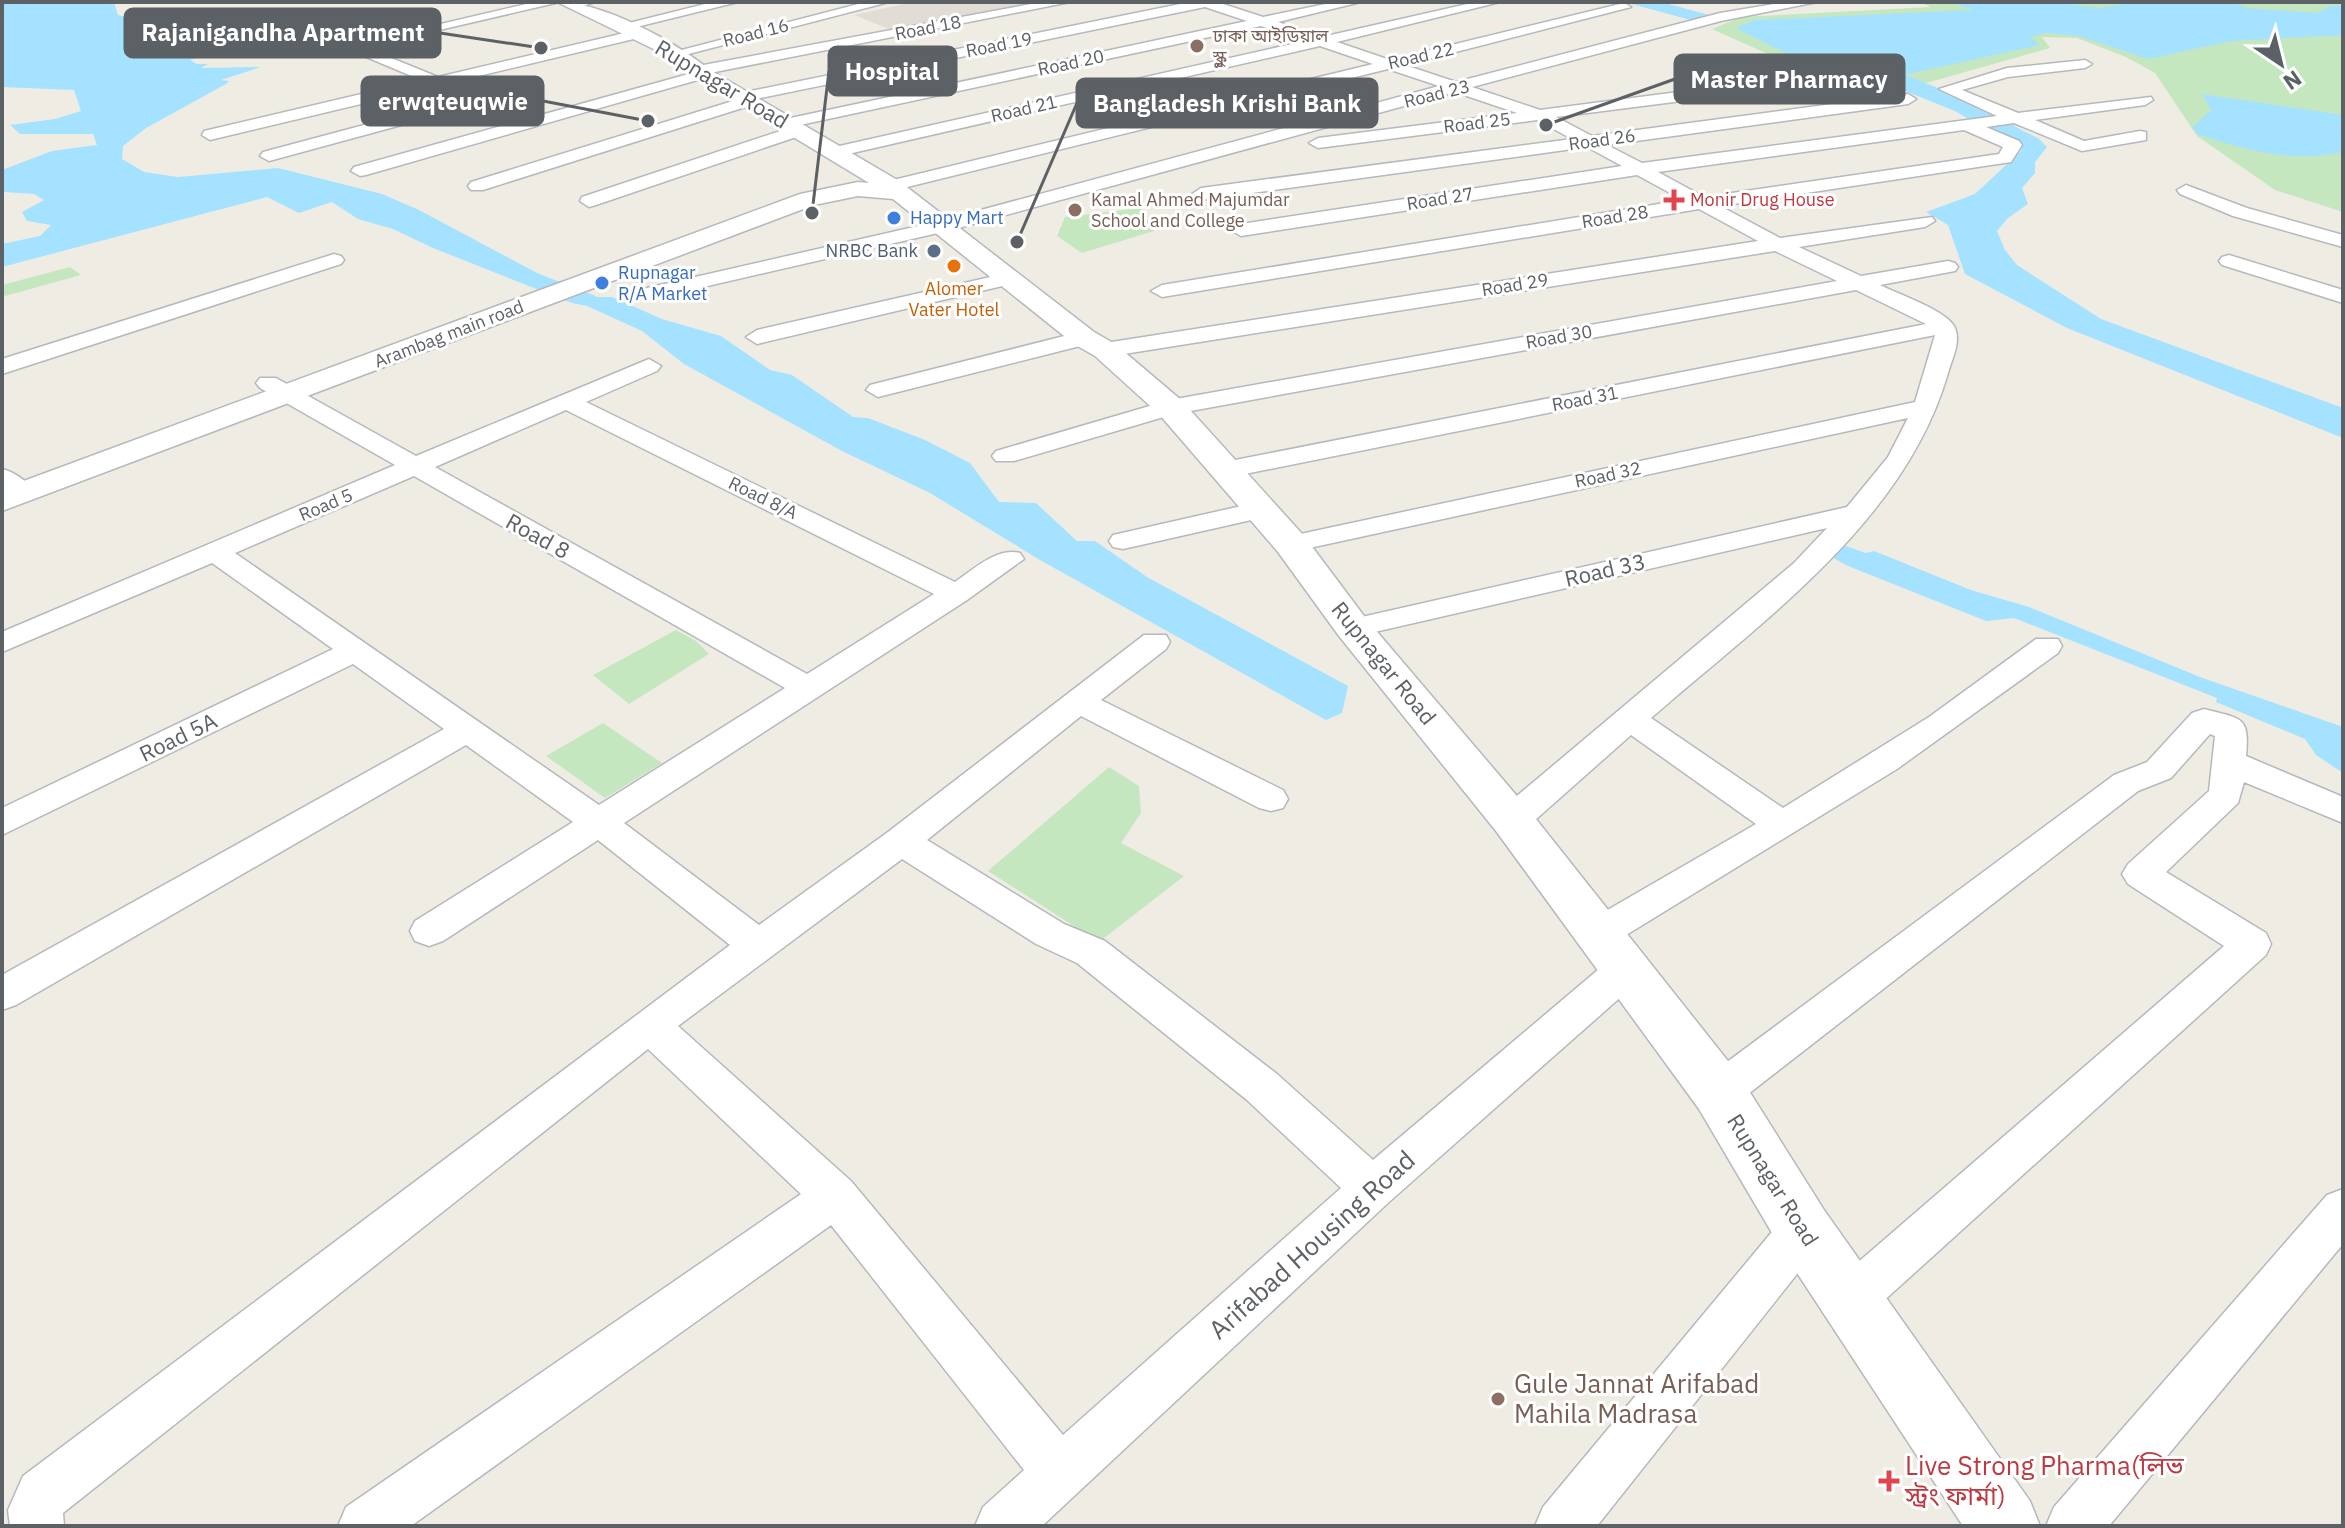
<svg xmlns="http://www.w3.org/2000/svg" width="2345" height="1528" viewBox="0 0 2345 1528" font-family="'IBM Plex Sans','Noto Sans Bengali',sans-serif">
<style>
.education{fill:#e1ddd5}
.green{fill:#c5e7c0}
.water{fill:#a5e2ff}
.lines{fill:none;stroke-linecap:round;stroke-linejoin:round}
.canal{fill:#a5e2ff;fill-rule:evenodd}
.minor-casing{stroke:#b5b8bc;stroke-width:3}
.tertiary-casing{stroke:#b5b8bc;stroke-width:3}
.minor{fill:#fff;fill-rule:evenodd}
.tertiary{fill:#fff;fill-rule:evenodd}
.education-dot{fill:#8d6e63;stroke:#fff;stroke-width:3}
.health-dot{fill:#e0444e;stroke:#fff;stroke-width:3}
.shop-dot{fill:#3f7fe0;stroke:#fff;stroke-width:3}
.service-dot{fill:#5c6f8a;stroke:#fff;stroke-width:3}
.food-dot{fill:#e8710a;stroke:#fff;stroke-width:3}
.labels{text-anchor:middle;stroke-width:6;stroke-linejoin:round;paint-order:stroke}
.far-street-label{font-size:18px;fill:#5c6165;stroke:#fff}
.far-education-label{font-size:18px;fill:#785e54;stroke:#fff;text-anchor:start}
.far-health-label{font-size:18px;fill:#be3a42;stroke:#fff;text-anchor:start}
.far-shop-label{font-size:18px;fill:#366cbe;stroke:#fff;text-anchor:start}
.far-service-label{font-size:18px;fill:#4e5e75;stroke:#fff;text-anchor:end}
.far-food-label{font-size:18px;fill:#c56008;stroke:#fff}
.street-label{font-size:22px;fill:#5c6165;stroke:#fff}
.near-street-label{font-size:26px;fill:#5c6165;stroke:#fff}
.near-education-label{font-size:26px;fill:#785e54;stroke:#fff;text-anchor:start}
.near-health-label{font-size:26px;fill:#be3a42;stroke:#fff;text-anchor:start}
.leader{fill:none;stroke:#5c6165;stroke-width:3}
.callout-dot{fill:#5c6165;stroke:#fff;stroke-width:3}
.callout{fill:#5c6165;stroke:#5c6165;stroke-width:3}
.callout-label{font-size:24px;text-anchor:middle;font-weight:bold;fill:#fff}
</style>
<rect width="100%" height="100%" fill="#efece4"/>
<path class="education" d="M913,2H1038L894,31L854,15Z"/>
<path class="green" d="M1920,2H2343V212L2275,190L2197,136L2155,73L2126,57L2077,38L2042,37L2050,48L1905,89L1854,84L1781,60L1712,29L1741,17L1931,7Z
M1141,208L1154,231L1082,253L1057,236L1065,217Z
M70,267L81,275L5,296L2,293V285Z
M676,630L696,641L709,654L629,704L593,675Z
M603,723L662,763L605,798L546,756Z
M1109,767L1139,786L1141,813L1121,843L1184,876L1099,942L988,871Z"/>
<path class="water" d="M2,2L114,3L118,15L140,21L132,28L139,33L133,37L167,47L232,37L228,40H257L190,60L197,64H208L201,68L261,67L221,80L229,81L226,84L146,128L123,146L122,159L144,172L178,177L278,168L382,194L419,210L537,273L598,297H612L662,319L721,336L770,370L792,375L853,417L868,418L925,440L970,463L999,502L1036,503L1077,541H1095L1147,577L1348,686L1342,713L1326,720L1040,560L930,493L842,451L684,364L642,331L587,306L572,303L433,248L393,229L358,219L332,202L299,213L267,197L2,267V244L40,236L51,225L27,221L22,212L44,200L34,194L4,192L2,170L52,151L97,145L93,134H20L10,125L55,119L81,111L74,90L2,87Z
M1624,2H1661L1709,15L1687,19Z
M1947,2H2053L2099,8L2136,2H2233L2246,8L2318,13L2328,7L2343,5V35L2231,41L2148,59L2079,36L2046,33L2030,37L2040,45L1885,79C1833,80 1781,51 1736,28L1755,20L1975,10Z
M2202,94L2343,115V152C2288,163 2252,151 2199,135L2192,128L2211,110Z
M2002,121L2038,138L2047,147L2035,162V173L2022,188L2028,204L2008,218L1997,231L2005,250L2017,265L2101,319L2343,408V438L2067,328L1965,274L1948,225L1926,212L1975,194L2022,150L2018,145L1973,124Z
M1837,543L1866,553L1874,551L1971,590L2029,607L2200,677L2343,727V773L2316,755L2305,739L2216,702L2217,698L2014,618L1986,621L1848,566L1828,555Z"/>
<g class="lines">
<path class="canal" d="M1628,2H1656L1710,18L1702,23Z
M1836,52C1880,63 2014,113 2041,147L2030,153L2023,151L1955,111L1830,61L1827,57Z"/>
<defs>
<path id="minor" d="M535,2H560L405,38L398,34Z
M570,2H595L574,9L567,5Z
M713,2H738L620,31L613,27Z
M866,2H889L677,57L670,53Z
M1042,2H1070L710,73L708,77L366,175L360,176L351,171L354,167L692,73L698,66Z
M1190,2H1217L1263,17L1335,2H1361L1278,22L1322,37L1476,2H1500L1337,42L1390,60L1624,3L1631,7L1405,65L1456,82L1720,13L1786,2H1817L1721,21L1472,87L1540,110L1831,72L1839,77L1831,82L1556,117L1592,136L1908,94L1916,99L1908,104L1607,145L1642,163L1997,116L1939,89L2007,68L2085,60L2092,64L2085,68L2008,77L1962,90L2018,113L2151,97L2153,100L2145,105L2035,120L2084,141L2140,131L2146,132V140L2082,151L2014,123L1986,127L2019,141L2022,145L2011,162L1720,206L1780,238L1932,217L1935,221L1925,227L1799,247L1861,276L1948,261L1955,263L1958,267L1955,271L1880,285C1898,294 1945,310 1954,326C1962,340 1952,359 1948,373C1905,522 1763,620 1651,718L1783,808L1929,717L2036,639H2058L2062,646L2058,653L1897,769L1613,943L1599,948L1585,943L1580,933L1585,923L1756,824L1631,735L1525,829L1512,832L1499,829L1494,820L1499,811L1794,563L1827,528L1353,637L1342,634L1338,628L1342,622L1353,619L1847,507L1888,457L1908,418L1291,552L1281,550L1277,544L1281,538L1291,536L1915,402L1935,335L1225,478L1212,470L1225,462L1926,324L1856,290L1174,414L1014,461H996L992,456L996,451L1170,400L1837,281L1775,251L1105,357L1097,355L1094,350L1105,343L1758,241L1699,209L1162,297L1151,291L1162,285L1683,200L1637,175L1241,236L1231,230L1241,224L1622,166L1587,147L1201,200L1192,194L1201,188L1572,139L1537,120L1318,148L1309,143L1318,138L1517,113L1455,92L951,230L647,300L636,294L647,288L940,221L1439,86L1388,69L891,191L882,186L885,182L1373,64L1320,46L835,157L826,152L835,147L1305,41L1261,26L800,125L807,130L805,134L596,205L589,207L580,201L582,197L792,127L781,126V120L1247,21L1205,7L756,99L755,104L483,190H471L468,186L471,182L736,100V94ZM1964,130L2003,147L1999,154L1704,197L1658,172Z
M637,30L644,34L642,37L210,140L202,135L204,131L421,80L364,56L362,53L369,49L438,77Z
M480,94L488,99L486,102L269,161L260,156L263,152Z
M2186,185L2247,208L2343,235V247L2233,216L2180,194L2177,190Z
M334,254L341,256L344,260L341,264L2,374V359Z
M2229,255L2343,290V303L2222,265L2219,261L2222,257Z
M1008,273L1015,275L1018,279L1015,283L757,344L746,337L757,330Z
M1084,331L1092,333L1095,338L1092,343L878,397L866,390L870,385Z
M649,359L661,366L657,371L586,402L955,582C974,569 997,547 1020,553L1024,559L967,600L624,823L759,925L888,832L1144,635H1166L1170,642L1166,649L1101,700L1283,790L1288,799L1283,808L1271,811L1259,808L1081,716L927,840L1064,924L1105,941L1277,1074L1373,1160L1612,958L1626,954L1640,958L1646,969L1640,980L1389,1202L1042,1526H975L983,1507L1024,1470L831,1225L411,1526H338L346,1507L801,1194L648,1049L63,1513L64,1526H10L8,1510L23,1476L730,945L598,840L443,941L429,946L415,941L410,931L415,921L573,822L466,745L16,1005L2,1010V975L444,729L353,664L2,835V808L333,649L212,563L2,652V632L395,465L260,388L256,383L260,378H276L416,456ZM566,410L934,594L807,674L435,467ZM414,476L785,688L599,805L235,553ZM902,859L1036,944L1077,963L1247,1100L1341,1188L1063,1435L851,1181L678,1026Z
M2,469C15,472 28,482 35,493L31,499H13L2,490Z
M1259,502L1269,504L1273,510L1269,516L1123,549L1113,547L1109,541L1113,535Z
M2204,709C2241,719 2250,715 2246,756L2343,797V823L2244,782L2238,803L2166,872L2266,933L2271,944L2266,955L1868,1315L1851,1322L1834,1315L1827,1299L1834,1283L2224,946L2128,884L2122,874L2128,864L2209,791L2215,736L2210,734L2171,778L2138,791L1734,1105L1719,1110L1704,1105L1698,1092L1704,1079L2114,775L2147,762L2192,713Z
M2343,1189V1244L2109,1526H2046L2054,1507L2327,1195Z
M1803,1208L1820,1215L1826,1230L1820,1245L1597,1526H1535L1543,1507L1786,1215Z"/>
<path id="tertiary" d="M557,2C603,2 674,41 710,70L899,181L1094,332L1115,344L1181,400L1304,536L1367,620L1528,809L1739,1075L1824,1210L2030,1501L2040,1526H1963L1782,1250L1699,1109L1496,831L1339,636L1278,552L1159,414L1095,356L1074,344L893,199L858,196L814,205L2,511V489L800,194L858,182L869,183L696,78L670,57Z"/>
</defs>
<use href="#minor" class="minor-casing"/>
<use href="#tertiary" class="tertiary-casing"/>
<use href="#minor" class="minor"/>
<use href="#tertiary" class="tertiary"/>
</g>
<g class="education-dot">
<circle cx="1197" cy="46" r="8"/>
<circle cx="1075" cy="210" r="8"/>
<circle cx="1498" cy="1399" r="8"/>
</g>
<g class="health-dot">
<path d="M1670 188h8v8h8v8h-8v8h-8v-8h-8v-8h8z"/>
<path d="M1885 1469h8v8h8v8h-8v8h-8v-8h-8v-8h8z"/>
</g>
<g class="shop-dot">
<circle cx="894" cy="218" r="8"/>
<circle cx="602" cy="283" r="8"/>
</g>
<circle class="service-dot" cx="934" cy="251" r="8"/>
<circle class="food-dot" cx="954" cy="266" r="8"/>
<g class="labels">
<g class="far-street-label">
<text transform="translate(928 28) rotate(-11)" y="6">Road 18</text>
<text transform="translate(756 33) rotate(-14)" y="6">Road 16</text>
<text transform="translate(999 45) rotate(-11)" y="6">Road 19</text>
<text transform="translate(1421 56) rotate(-13)" y="6">Road 22</text>
<text transform="translate(1071 63) rotate(-12)" y="6">Road 20</text>
<text transform="translate(1437 94) rotate(-14)" y="6">Road 23</text>
<text transform="translate(1024 109) rotate(-13)" y="6">Road 21</text>
<text transform="translate(1477 123) rotate(-7)" y="6">Road 25</text>
<text transform="translate(1602 140) rotate(-8)" y="6">Road 26</text>
<text transform="translate(1440 199) rotate(-9)" y="6">Road 27</text>
<text transform="translate(1615 217) rotate(-9)" y="6">Road 28</text>
<text transform="translate(1515 285) rotate(-9)" y="6">Road 29</text>
<text transform="translate(449 334) rotate(-21)" y="6">Arambag main road</text>
<text transform="translate(1559 337) rotate(-10)" y="6">Road 30</text>
<text transform="translate(1585 399) rotate(-11)" y="6">Road 31</text>
<text transform="translate(1608 475) rotate(-12)" y="6">Road 32</text>
<text transform="translate(763 498) rotate(26)" y="6">Road 8/A</text>
<text transform="translate(326 505) rotate(-23)" y="6">Road 5</text>
</g>
<g class="far-education-label">
<text x="1213" y="42">ঢাকা আইডিয়াল<tspan x="1213" dy="21">স্কুল</tspan></text>
<text x="1091" y="206">Kamal Ahmed Majumdar<tspan x="1091" dy="21">School and College</tspan></text>
</g>
<g class="far-health-label">
<text x="1690" y="206">Monir Drug House</text>
</g>
<g class="far-shop-label">
<text x="910" y="224">Happy Mart</text>
<text x="618" y="279">Rupnagar<tspan x="618" dy="21">R/A Market</tspan></text>
</g>
<g class="far-service-label">
<text x="918" y="257">NRBC Bank</text>
</g>
<g class="far-food-label">
<text x="954" y="295">Alomer<tspan x="954" dy="21">Vater Hotel</tspan></text>
</g>
<g class="street-label">
<text transform="translate(722 84) rotate(31)" y="8">Rupnagar Road</text>
<text transform="translate(538 536) rotate(29)" y="8">Road 8</text>
<text transform="translate(1605 570) rotate(-13)" y="8">Road 33</text>
<text transform="translate(1384 663) rotate(51)" y="8">Rupnagar Road</text>
<text transform="translate(178 737) rotate(-26)" y="8">Road 5A</text>
<text transform="translate(1773 1180) rotate(58)" y="8">Rupnagar Road</text>
</g>
<g class="near-street-label">
<text transform="translate(1312 1245) rotate(-42)" y="9">Arifabad Housing Road</text>
</g>
<g class="near-education-label">
<text x="1514" y="1393">Gule Jannat Arifabad<tspan x="1514" dy="30">Mahila Madrasa</tspan></text>
</g>
<g class="near-health-label">
<text x="1905" y="1475">Live Strong Pharma(লিভ<tspan x="1905" dy="30">স্ট্রং ফার্মা)</tspan></text>
</g>
</g>
<path class="leader" d="M541 48L440 33M812 213L829 71M1546 125L1675 79M648 121L543 101M1017 242L1077 103"/>
<g class="callout-dot">
<circle cx="541" cy="48" r="8"/>
<circle cx="812" cy="213" r="8"/>
<circle cx="1546" cy="125" r="8"/>
<circle cx="648" cy="121" r="8"/>
<circle cx="1017" cy="242" r="8"/>
</g>
<g class="callout">
<rect x="125" y="9" width="315" height="48" rx="8"/>
<rect x="829" y="47" width="127" height="48" rx="8"/>
<rect x="1675" y="55" width="229" height="48" rx="8"/>
<rect x="362" y="77" width="181" height="48" rx="8"/>
<rect x="1077" y="79" width="300" height="48" rx="8"/>
</g>
<g class="callout-label">
<text x="283" y="41">Rajanigandha Apartment</text>
<text x="892" y="80">Hospital</text>
<text x="1789" y="88">Master Pharmacy</text>
<text x="453" y="110">erwqteuqwie</text>
<text x="1227" y="112">Bangladesh Krishi Bank</text>
</g>
<rect width="2345" height="1528" fill="none" stroke="#5c6165" stroke-width="8"/>
<g transform="translate(2281 64) rotate(145)" stroke="#ffffff" stroke-width="6" paint-order="stroke">
<path d="M0-6L14 30L0 20L-14 30Z" fill="#5c6165"/>
<text y="-12" font-size="22" font-weight="bold" text-anchor="middle" fill="#5c6165">N</text>
</g>
</svg>
